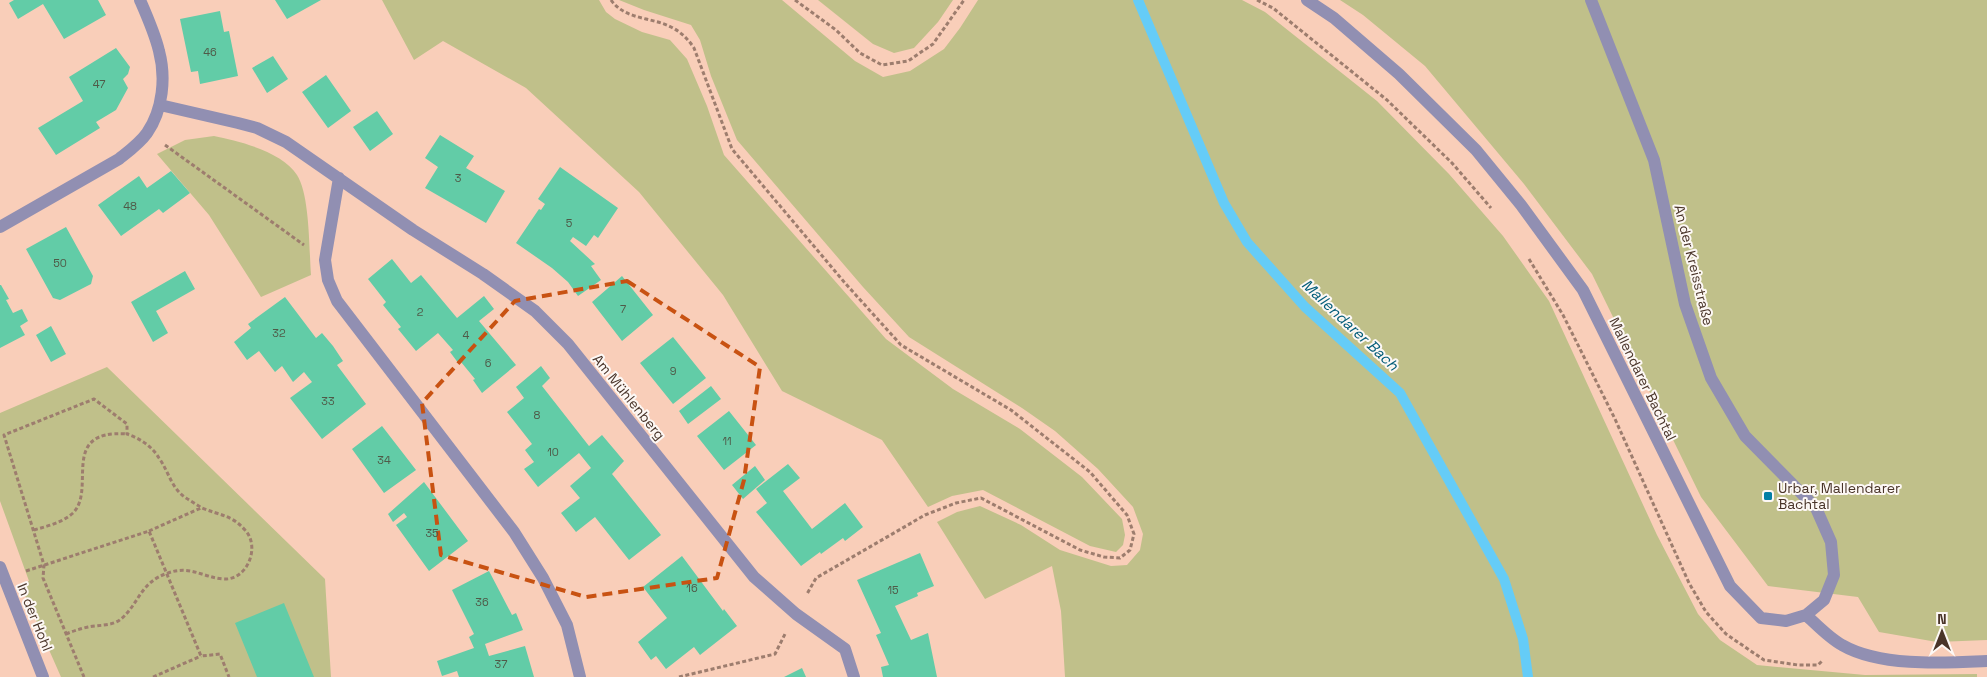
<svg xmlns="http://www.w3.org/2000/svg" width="1987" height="677" viewBox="0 0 1987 677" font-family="'Space Grotesk',sans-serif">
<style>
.green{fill:#c0c08a}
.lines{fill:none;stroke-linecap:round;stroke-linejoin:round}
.stream{stroke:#65ccf7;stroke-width:10}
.building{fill:#62cca7}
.path{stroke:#9d7d6e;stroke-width:3;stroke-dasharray:4 2.5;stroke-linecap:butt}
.minor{stroke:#918fb2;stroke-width:12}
.marked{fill:none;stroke:#c85212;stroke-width:4;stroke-dasharray:10 6;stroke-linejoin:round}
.poi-dot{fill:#037fa5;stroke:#fdf8f5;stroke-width:2}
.labels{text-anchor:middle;stroke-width:4;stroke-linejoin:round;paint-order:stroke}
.number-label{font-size:11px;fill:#4f5a48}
.street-label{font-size:14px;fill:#493429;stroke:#fdf8f5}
.poi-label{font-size:14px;fill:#493429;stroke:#fdf8f5;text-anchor:start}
.water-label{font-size:15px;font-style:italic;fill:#035d79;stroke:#fdf8f5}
</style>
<rect width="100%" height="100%" fill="#f9ceb9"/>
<path class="green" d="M382,0H599L606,12L615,19L642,32L670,40L687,59L707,106L724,155L886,339L953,389L1020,429L1082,477L1122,519L1125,535L1123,545L1116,552L1090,546L983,490L952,496L928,507L882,440L782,391L723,295L639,192L526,88L443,41L414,60Z
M619,0H782L855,61L883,77L910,71L944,49L960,28L978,0H1242L1265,12L1377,101L1449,174L1503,236L1549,301L1657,535L1698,614L1720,640L1757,665L1865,675L1977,674V677H1065L1061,611L1052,566L985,599L937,522L957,512L980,506L1021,525L1060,550L1111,566L1127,565L1140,550L1143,534L1133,507L1098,469L1055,431L1022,408L909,337L863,287L737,140L711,76L700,40L691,25L644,10Z
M818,0H953L938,22L914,48L894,53L873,44Z
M1340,0H1987V640L1937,642L1879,632L1858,597L1768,586L1701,497L1592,274L1524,184L1425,66L1363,15Z
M214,136C239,141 283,152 297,175C310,195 309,250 311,275L261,297L209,215L157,154L185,140Z
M107,367L325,579L331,677H61L20,584L29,581L0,501V413Z"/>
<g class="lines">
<path class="stream" d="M1138,0L1224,203L1247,242L1305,307L1400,393L1504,579L1523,639L1528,677"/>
</g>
<path class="building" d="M14,0H98L106,15L64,39L43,4L18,19L9,3Z
M275,0H321L287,19Z
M220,11L224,32L229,31L238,76L200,84L198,71L191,72L180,19Z
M116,48L130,67L128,74L123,79L128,88L116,110L96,122L100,128L56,155L38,128L83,101L69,77Z
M273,56L288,79L267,93L252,68Z
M326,75L351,111L328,128L302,92Z
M377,111L393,134L370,151L353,127Z
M440,135L474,156L466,168L505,191L486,223L425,188L438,167L425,158Z
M560,167L618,208L598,238L594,235L586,246L573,237L570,241L595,264L591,266L601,280L578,296L568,282L552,268L516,243L539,209L541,210L545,204L538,199Z
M171,171L190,193L163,213L159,209L121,236L98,205L139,176L147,188Z
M66,227L93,276L91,284L60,300L53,298L26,249Z
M392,259L411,283L421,275L457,318L484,296L494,309L479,321L516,365L482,393L473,380L475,379L461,362L459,364L450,352L453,350L438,333L416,351L398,329L401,327L383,305L386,302L368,279Z
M185,271L195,289L156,311L168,333L153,342L131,302Z
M622,276L653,315L622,341L592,302Z
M0,285H1L9,299L6,300L13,313L22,309L28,321L20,326L25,335L0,348Z
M285,297L316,338L322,333L333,346L343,361L337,365L366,404L322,439L290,398L312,382L304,372L293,382L282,366L275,372L259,351L247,360L234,342L251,328L248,324Z
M51,326L66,354L51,362L36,335Z
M673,337L706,378L673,404L640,363Z
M541,366L550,378L542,386L589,446L602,435L624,461L612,474L661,535L629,560L595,517L576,532L561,513L580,498L570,486L591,468L579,453L538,487L524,469L534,462L525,450L532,444L507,412L524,398L516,387Z
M711,386L721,399L688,424L679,411Z
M729,411L756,445L724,470L697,436Z
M382,426L416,470L384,493L352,449Z
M788,464L800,478L783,491L812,529L845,503L863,527L845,541L843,538L821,554L820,552L801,566L756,512L767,503L756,489Z
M755,466L765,480L743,499L732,485Z
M424,482L468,541L429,571L396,525L407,517L404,513L393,522L388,514Z
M920,553L934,586L917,593L918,596L895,606L911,640L928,633L937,677H883L881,667L889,665L876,635L881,633L857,580Z
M682,556L723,611L724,609L737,626L700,655L694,647L666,669L656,656L651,660L638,642L667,618L643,587Z
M489,571L512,615L516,613L523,630L485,644L489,656L525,646L534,677H459L457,671L442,676L437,661L474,648L469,637L474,634L452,590Z
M284,603L314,677H257L235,623Z
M802,668L806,677H784Z"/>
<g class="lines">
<path class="path" d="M611,0C625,20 652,17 671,27C681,32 688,39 694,48L732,149L845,283L901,345L1011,410L1090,472L1127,515L1134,534L1130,550L1120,558L1104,557L1080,550L981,498L956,503L925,515L816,578L807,594
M795,0L836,30L860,53L882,65L908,61L933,44L964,0
M1257,0L1273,8L1387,100L1452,163L1491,208
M165,145L304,245
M1529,259L1563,315L1615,419L1689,583L1706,612L1726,634L1764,660L1798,665H1818L1822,661
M34,530C47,526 62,523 73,513C97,489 58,429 127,434
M149,531L201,508
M26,571L149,531L201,656L220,654L229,677
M66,634C73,631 80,629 88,627C98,625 113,626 121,619C139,604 140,582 168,573C190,565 202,577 223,579C247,581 261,547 245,530C232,515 219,515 202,508C197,505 191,501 186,498C171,488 169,472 159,458C152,446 139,438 127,434V424L94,399L4,435L44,565L43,578L84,677
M153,677L201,656
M679,677L775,654L785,634"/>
<path class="minor" d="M1307,0L1334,18L1399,74L1476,150L1521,205L1583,290L1730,586L1761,618L1786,621L1806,615L1824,600L1834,575L1831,542L1816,508L1745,436L1711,378L1685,304L1654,160L1591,0
M160,105L238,123L257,128L286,142L413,230L483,274L535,311L568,344L754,577L796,614L845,649L854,677
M339,178L325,260L328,280L337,301L514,532L543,578L567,625L580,677
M0,227L119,159C129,151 140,143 147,133C163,110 166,77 159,51C155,34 147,16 140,0
M0,567L43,677
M1806,615C1817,625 1829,638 1842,645C1880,667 1944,663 1987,661"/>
</g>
<path class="marked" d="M627,281L760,367L744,480L717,578L586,597L441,555L422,403L515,301Z"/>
<rect class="poi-dot" x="1763" y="491" width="10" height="10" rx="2.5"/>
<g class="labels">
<g class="number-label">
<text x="210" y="56">46</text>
<text x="99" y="88">47</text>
<text x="458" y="182">3</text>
<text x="130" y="210">48</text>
<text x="569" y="227">5</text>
<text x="60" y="267">50</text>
<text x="623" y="313">7</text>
<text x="420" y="316">2</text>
<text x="279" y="337">32</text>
<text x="466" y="339">4</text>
<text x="488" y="367">6</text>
<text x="673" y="375">9</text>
<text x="328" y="405">33</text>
<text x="537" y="419">8</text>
<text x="727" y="445">11</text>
<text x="553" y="456">10</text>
<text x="384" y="464">34</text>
<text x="432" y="537">35</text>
<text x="692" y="592">16</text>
<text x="893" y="594">15</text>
<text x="482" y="606">36</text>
<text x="501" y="668">37</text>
</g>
<g class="street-label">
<text transform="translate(1694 265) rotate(76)" y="5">An der Kreisstraße</text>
<text transform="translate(1643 379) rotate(64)" y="5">Mallendarer Bachtal</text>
<text transform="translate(629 397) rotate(51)" y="5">Am Mühlenberg</text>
<text transform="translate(35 617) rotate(68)" y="5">In der Hohl</text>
</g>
<g class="poi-label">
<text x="1778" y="493">Urbar, Mallendarer<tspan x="1778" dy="16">Bachtal</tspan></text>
</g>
<g class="water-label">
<text transform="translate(1350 325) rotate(43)" y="5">Mallendarer Bach</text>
</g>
</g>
<g transform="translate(1942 632)" stroke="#fdf8f5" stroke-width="4" paint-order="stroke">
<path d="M0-4L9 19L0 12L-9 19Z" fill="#493429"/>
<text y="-8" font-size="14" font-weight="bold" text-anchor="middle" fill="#493429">N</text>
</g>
</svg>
